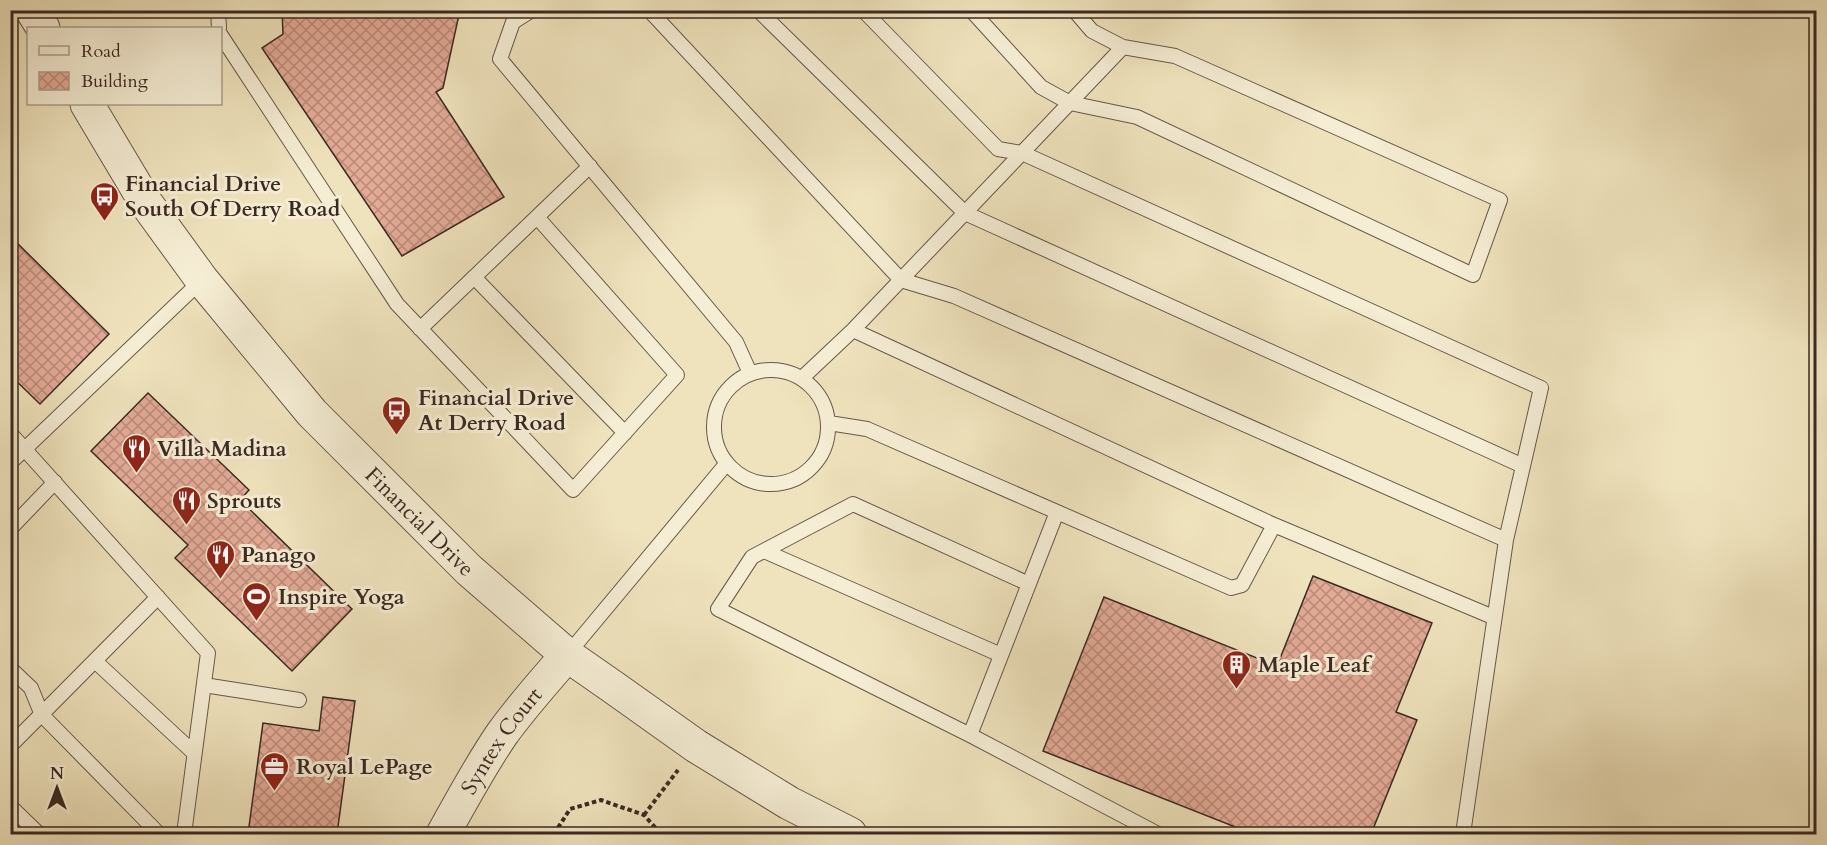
<svg xmlns="http://www.w3.org/2000/svg" width="1827" height="845" viewBox="0 0 1827 845" font-family="Cardo,serif">
<style>
.building{fill:url(#building-cross-hatch);stroke:#3b2923;stroke-width:1.5}
.lines{fill:none;stroke-linecap:round;stroke-linejoin:round}
.service-casing{stroke:#68584a;stroke-width:16}
.tertiary-casing{stroke:#68584a;stroke-width:35}
.path{stroke:#3b2923;stroke-width:4;stroke-dasharray:4.5 3;stroke-linecap:butt}
.service{stroke:#f5edd4;stroke-width:14}
.tertiary{stroke:#f5edd4;stroke-width:33}
.labels{text-anchor:middle;stroke-width:6;stroke-linejoin:round;paint-order:stroke}
.poi-label{font-size:22px;font-weight:bold;fill:#3b2923;stroke:#f5edd4;text-anchor:start}
.street-label{font-size:22px;fill:#3b2923;stroke:#f5edd4}
</style>
<defs>
<pattern id="building-cross-hatch" width="8" height="8" patternUnits="userSpaceOnUse" patternTransform="scale(1.5)"><rect width="8" height="8" fill="#e3aa96"/><path d="M0 0l8 8M0 8l8-8" fill="none" stroke="#b98a7a"/></pattern>
</defs>
<rect width="100%" height="100%" fill="#efe3bd"/>
<filter id="stains"><feTurbulence type="fractalNoise" baseFrequency=".00333" numOctaves="4"/><feColorMatrix values="0 0 0 0 .2 0 0 0 0 .09 0 0 0 0 .02 0 0 0 .5 -.17"/></filter>
<radialGradient id="worn" r=".72"><stop offset=".6" stop-color="#630" stop-opacity="0"/><stop offset="1" stop-color="#630" stop-opacity=".3"/></radialGradient>
<path class="building" d="M282,10H460L443,88L436,92L504,197L402,256L262,48L283,34Z
M10,236L109,334L40,404L10,375Z
M148,393L249,490L240,500L352,609L292,671L175,558L188,545L91,451Z
M1313,576L1432,623L1396,712L1417,720L1371,834H1253L1043,751L1104,597L1277,666Z
M323,697L355,701L337,834H248L263,723L319,731Z"/>
<g class="lines">
<defs>
<path id="service" d="M218,10L219,28
M532,10L513,22L500,59L736,342L750,373
M649,10L901,280L954,296L1506,540
M758,10L965,213L1523,466
M863,10L998,149L1022,153L1541,388L1506,540L1463,834
M971,10L1041,87L1070,103L1137,117L1473,275L1500,200L1175,56L1123,47L1092,31L1074,10
M220,34L397,304L573,490L677,375L537,217
M474,277L625,433
M420,329L590,166
M853,330L1274,525L1493,617
M714 427a57 57 0 1 1 114 0a57 57 0 1 1-114 0Z
M802,378L853,330L1123,47
M829,423L867,429L1231,588L1242,585L1274,525
M10,433L208,653L184,834
M10,463L202,280
M10,529L55,482
M764,551L1001,655
M1029,584L853,504L752,557L718,609L970,735L1158,834
M567,655L727,463
M95,661L194,753
M10,668L31,688L42,715L159,834
M204,685L299,700
M970,735L1057,512
M10,746L158,597
M10,806L39,834"/>
<g id="tertiary">
<path d="M32,10L43,28"/>
<path id="s1" d="M87,104L146,203L202,280L312,413L469,570L567,655L613,687L696,746L789,803L850,834"/>
<path id="s2" d="M443,834C462,800 480,766 502,734C522,706 545,681 567,655"/>
</g>
</defs>
<use href="#service" class="service-casing"/>
<use href="#tertiary" class="tertiary-casing"/>
<path class="path" d="M90,12L93,10
M644,815L678,770
M554,834L570,809L601,800L644,815L661,834"/>
<use href="#service" class="service"/>
<use href="#tertiary" class="tertiary"/>
</g>
<defs>
<symbol id="bus-pin" viewBox="-11 -11 22 30"><path d="M0 17L-7.5 6A9.5 9.5 0 1 1 7.5 6Z" fill="#8f2418" stroke="#f5edd4"/><path d="M-5-6H5V4H4V6H2V4H-2V6H-4V4H-5ZM-3.5-4V0h7V-4ZM-3.5 1.2v1.5H-2V1.2ZM2 1.2v1.5H3.5V1.2Z" fill="#fff"/></symbol>
<symbol id="restaurant-pin" viewBox="-11 -11 22 30"><path d="M0 17L-7.5 6A9.5 9.5 0 1 1 7.5 6Z" fill="#8f2418" stroke="#f5edd4"/><path d="M-5-6h1v4h1v-4h1v4h1v-4h1v5L-1.5 .5V6h-2V.5L-5-1ZM5-6V6H3V1.5H1.5Q1.5-4 5-6Z" fill="#fff"/></symbol>
<symbol id="stadium-pin" viewBox="-11 -11 22 30"><path d="M0 17L-7.5 6A9.5 9.5 0 1 1 7.5 6Z" fill="#8f2418" stroke="#f5edd4"/><path d="M0-5a6.5 5 0 1 0 0 10a6.5 5 0 1 0 0-10ZM-3.5-1.8h7v3.6h-7Z" fill="#fff"/></symbol>
<symbol id="building-pin" viewBox="-11 -11 22 30"><path d="M0 17L-7.5 6A9.5 9.5 0 1 1 7.5 6Z" fill="#8f2418" stroke="#f5edd4"/><path d="M-4-6H4V6H1V3H-1V6H-4ZM-2.5-4.3h1.7v1.8h-1.7ZM.8-4.3h1.7v1.8H.8ZM-2.5-1h1.7V.8h-1.7ZM.8-1h1.7V.8H.8Z" fill="#fff"/></symbol>
<symbol id="office-pin" viewBox="-11 -11 22 30"><path d="M0 17L-7.5 6A9.5 9.5 0 1 1 7.5 6Z" fill="#8f2418" stroke="#f5edd4"/><path d="M-6-3h4V-5.5h4V-3h4V5H-6ZM-1-4.5V-3h2v-1.5ZM-6 0V1H6V0Z" fill="#fff"/></symbol>
</defs>
<g fill-rule="evenodd">
<use href="#bus-pin" x="88" y="180" width="33" height="45"/>
<use href="#bus-pin" x="380" y="394" width="33" height="45"/>
<use href="#restaurant-pin" x="120" y="432" width="33" height="45"/>
<use href="#restaurant-pin" x="170" y="484" width="33" height="45"/>
<use href="#restaurant-pin" x="204" y="538" width="33" height="45"/>
<use href="#stadium-pin" x="240" y="580" width="33" height="45"/>
<use href="#building-pin" x="1220" y="648" width="33" height="45"/>
<use href="#office-pin" x="258" y="750" width="33" height="45"/>
</g>
<g class="labels">
<g class="poi-label">
<text x="125" y="191">Financial Drive<tspan x="125" dy="25">South Of Derry Road</tspan></text>
<text x="418" y="405">Financial Drive<tspan x="418" dy="25">At Derry Road</tspan></text>
<text x="157" y="456">Villa Madina</text>
<text x="207" y="508">Sprouts</text>
<text x="241" y="562">Panago</text>
<text x="278" y="604">Inspire Yoga</text>
<text x="1258" y="672">Maple Leaf</text>
<text x="296" y="774">Royal LePage</text>
</g>
<g class="street-label">
<text dy="8" stroke="none"><textPath href="#s1" startOffset="536">Financial Drive</textPath></text>
<text dy="8" stroke="none"><textPath href="#s2" startOffset="110">Syntex Court</textPath></text>
</g>
</g>
<rect width="1827" height="845" fill="none" stroke="#efe3bd" stroke-width="36"/>
<rect x="12" y="12" width="1803" height="821" fill="none" stroke="#3b2923" stroke-width="3"/>
<rect x="18" y="18" width="1791" height="809" fill="none" stroke="#3b2923" stroke-width="1.5"/>
<rect x="27" y="27" width="195" height="78" fill="#f5edd4" stroke="#ab9f8d" stroke-width="1.5"/>
<rect x="39" y="46" width="30" height="9" fill="#f5edd4" stroke="#ab9f8d" stroke-width="1.5"/>
<text x="81" y="57" font-size="18" fill="#3b2923">Road</text>
<rect x="39" y="72" width="30" height="18" fill="url(#building-cross-hatch)" stroke="#ab9f8d" stroke-width="1.5"/>
<text x="81" y="87" font-size="18" fill="#3b2923">Building</text>
<g transform="translate(57 788)" stroke="#f5edd4" stroke-width="4.5" paint-order="stroke">
<path d="M0-4.5L10 22L0 15L-10 22Z" fill="#3b2923"/>
<text y="-9" font-size="16" font-weight="bold" text-anchor="middle" fill="#3b2923">N</text>
</g>
<rect width="100%" height="100%" filter="url(#stains)"/>
<rect width="100%" height="100%" fill="url(#worn)"/>
</svg>
